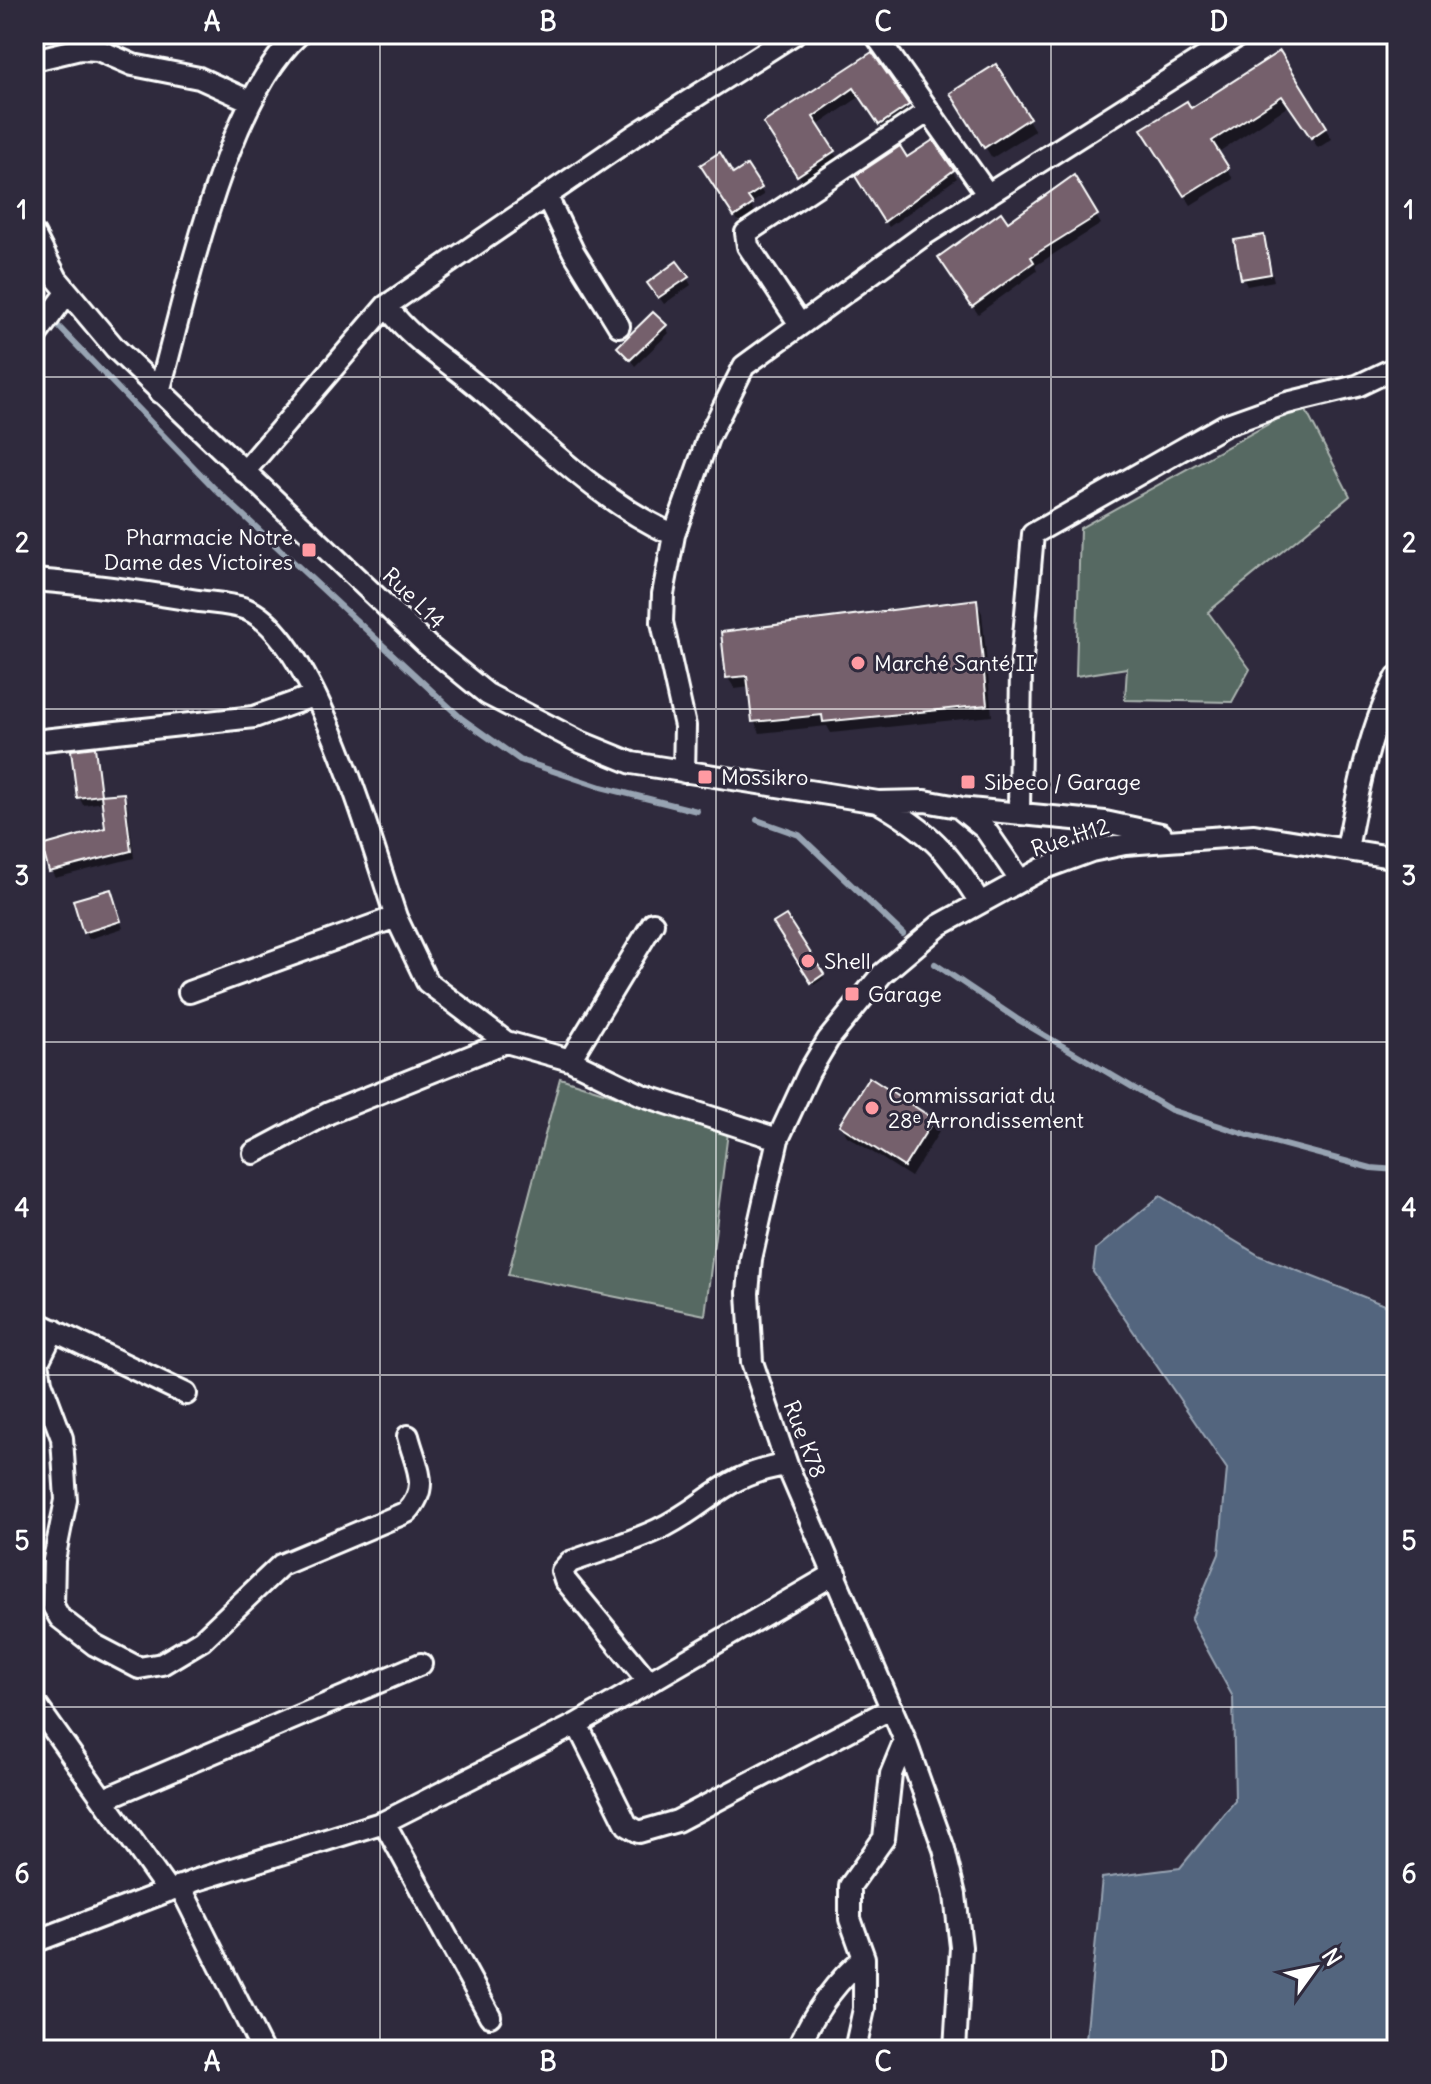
<svg xmlns="http://www.w3.org/2000/svg" width="1431" height="2084" viewBox="0 0 1431 2084" font-family="Delius,sans-serif">
<style>
.green{fill:#576962;stroke:#abb4b0;stroke-width:2}
.water{fill:#52657e;stroke:#97a3b2;stroke-width:2}
.shadow{fill:#0007}
.lines{fill:none;stroke-linecap:round;stroke-linejoin:round}
.stream{stroke:#97a3b2;stroke-width:6}
.building{fill:#75616c;stroke:#fff;stroke-width:2}
.minor-casing{stroke:#fff;stroke-width:26}
.minor{stroke:#2f2a3d;stroke-width:20}
.grid{fill:none;stroke:#fff;stroke-width:2;stroke-opacity:0.55}
.poi-dot{fill:#ff9aa2;stroke:#2f2a3d;stroke-width:3}
.labels{text-anchor:middle;stroke-width:6;stroke-linejoin:round;paint-order:stroke}
.poi-label{font-size:22px;fill:#fff;stroke:#2f2a3d;text-anchor:start}
.street-label{font-size:22px;fill:#fff;stroke:#2f2a3d}
.neatline{fill:none;stroke:#fff;stroke-width:3}
.grid-label{font-size:26px;text-anchor:middle;font-weight:bold;fill:#fff}
</style>
<rect width="100%" height="100%" fill="#2f2a3d"/>
<filter id="ink" filterUnits="userSpaceOnUse"><feTurbulence type="fractalNoise" baseFrequency=".0125" numOctaves="2"/><feDisplacementMap in="SourceGraphic" scale="16" xChannelSelector="R" yChannelSelector="G"/><feConvolveMatrix kernelMatrix="1 2 1 2 8 2 1 2 1" color-interpolation-filters="sRGB"/></filter>
<g filter="url(#ink)">
<path class="green" d="M1303,405L1350,496L1208,612L1250,669L1232,702L1125,700L1127,668L1076,676L1080,528Z
M560,1078L728,1132L705,1315L508,1275Z"/>
<path class="water" d="M1160,1196L1260,1256L1397,1310V2050H1097L1086,2039L1102,1878L1180,1868L1235,1801L1233,1697L1191,1620L1219,1554L1227,1469L1093,1272L1096,1249Z"/>
<path class="shadow" d="M1279,54L1332,139L1318,148L1290,105L1217,153L1233,179L1191,205L1150,140Z
M871,55L912,115L886,133L861,96L817,126L839,161L804,184L766,124Z
M995,66L1035,131L992,158L959,104Z
M933,143L957,178L889,227L857,177L906,160Z
M703,166L733,176L747,167L764,195L750,204L755,212L739,222Z
M1073,178L1101,224L1035,266L1037,271L978,314L945,266Z
M1263,237L1274,281L1247,286L1243,278Z
M687,278L691,285L664,304L654,290Z
M665,326L669,333L635,366L620,347Z
M976,602L982,613L992,716L831,733L827,726L760,733L754,721L750,687L735,689L728,678Z
M94,750L103,797L123,795L127,802L134,858L55,878L51,871L107,829L104,802L83,805L79,797Z
M110,891L123,928L89,939L85,932Z
M785,918L824,978L814,985L776,924Z
M933,1121L939,1132L911,1177L847,1136L841,1125Z"/>
<g class="lines">
<path class="stream" d="M59,327L214,488L461,718L520,760L601,787L697,811
M757,820L799,835L903,934
M935,964L1017,1019L1171,1110L1251,1136L1371,1168L1397,1170"/>
</g>
<path class="building" d="M1280,51L1327,127L1311,138L1282,96L1212,141L1229,168L1184,196L1141,129L1187,101L1191,108Z
M872,52L909,105L879,125L854,88L813,117L835,151L797,176L763,123Z
M996,64L1030,118L984,148L950,93Z
M933,140L954,170L884,222L855,176L900,146L907,157Z
M720,152L733,174L747,165L762,188L748,197L753,204L734,217L700,165Z
M1074,175L1098,215L1031,257L1034,262L972,307L938,257L1001,212L1008,222Z
M1264,235L1271,274L1241,279L1234,240Z
M677,261L689,277L658,298L647,283Z
M653,312L667,325L630,360L617,347Z
M977,599L987,705L823,722L822,715L752,722L747,676L726,678L721,632Z
M95,747L101,795L77,798L71,750Z
M124,793L131,851L49,872L42,846L105,828L101,795Z
M111,889L121,921L83,933L73,900Z
M786,915L824,974L811,983L773,923Z
M869,1077L934,1119L904,1167L839,1125Z"/>
<g class="lines">
<defs>
<path id="minor" d="M875,34L988,195
M34,60L80,49L98,50L133,65L199,78L250,101
M547,197L573,251L619,326
M34,234L57,279L115,348L427,645L487,694L578,741L632,763L878,802L925,801L958,807L985,829L1020,880
M386,306C416,344 443,357 478,387C541,440 598,501 674,535
M799,323L748,246L746,233L929,111
M34,338L67,293
M159,392C186,294 225,101 299,34
M244,472L386,306L635,135L794,34
M34,580C87,584 139,591 192,600C209,603 230,603 246,609C315,636 372,847 396,917
M34,741L254,717L313,696
M684,772L685,726L662,622L663,594L674,535L708,438L744,366L927,233L1241,34
M878,802C930,832 947,850 979,901
M959,808L1105,822L1161,834
M1019,811L1021,670L1033,534L1225,425L1287,403L1357,386L1397,367
M1347,849C1358,791 1369,729 1397,677
M189,992L396,917L427,982L506,1042L570,1060L642,1095L778,1139
M570,1060L653,923
M254,1153L329,1113L506,1042
M34,1321L186,1394
M54,1330L38,1362L41,1382L62,1438L66,1500L54,1560L53,1606L60,1618L95,1645L139,1668L162,1664L202,1640L281,1565L407,1512C431,1486 416,1467 408,1436
M648,1681L565,1580L562,1571L570,1562C598,1552 629,1543 657,1530C709,1506 722,1474 787,1465
M34,1702L168,1891
M577,1724L627,1825L639,1832L677,1821L892,1708
M104,1799L421,1664
M384,1822L490,2016
M180,1886L262,2050
M34,1942L197,1880L384,1822L577,1724L836,1573
M797,2050C812,2016 835,1982 864,1958
M855,2050L864,2009V1958L850,1919V1886L884,1838L891,1774L905,1740
M955,2050L961,1947L955,1895L944,1849L905,1740L787,1465L752,1362L748,1293L751,1259L778,1139L809,1072L828,1040L882,974L940,925L1042,869L1091,851L1125,844L1254,835L1397,858"/>
</defs>
<use href="#minor" class="minor-casing"/>
<use href="#minor" class="minor"/>
</g>
</g>
<path class="grid" d="M380,34V2050M716,34V2050M1051,34V2050M34,377H1397M34,709H1397M34,1042H1397M34,1375H1397M34,1707H1397"/>
<g class="poi-dot">
<rect x="301" y="542" width="16" height="16" rx="4"/>
<circle cx="858" cy="663" r="8"/>
<rect x="697" y="769" width="16" height="16" rx="4"/>
<rect x="960" y="774" width="16" height="16" rx="4"/>
<circle cx="808" cy="961" r="8"/>
<rect x="844" y="986" width="16" height="16" rx="4"/>
<circle cx="872" cy="1108" r="8"/>
</g>
<g class="labels">
<g class="poi-label">
<text x="293" y="545" text-anchor="end">Pharmacie Notre<tspan x="293" dy="25">Dame des Victoires</tspan></text>
<text x="874" y="671">Marché Santé II</text>
<text x="721" y="785">Mossikro</text>
<text x="984" y="790">Sibeco / Garage</text>
<text x="824" y="969">Shell</text>
<text x="868" y="1002">Garage</text>
<text x="888" y="1103">Commissariat du<tspan x="888" dy="25">28ᵉ Arrondissement</tspan></text>
</g>
<g class="street-label">
<text transform="translate(414 598) rotate(44)" y="8">Rue L14</text>
<text transform="translate(1070 837) rotate(-18)" y="8">Rue H12</text>
<text transform="translate(805 1439) rotate(69)" y="8">Rue K78</text>
</g>
</g>
<rect width="1431" height="2084" fill="none" stroke="#2f2a3d" stroke-width="88"/>
<g transform="translate(1315 1968) rotate(57)" stroke="#2f2a3d" stroke-width="6" paint-order="stroke">
<path d="M0-6L14 30L0 20L-14 30Z" fill="#ffffff"/>
<text y="-12" font-size="22" font-weight="bold" text-anchor="middle" fill="#ffffff">N</text>
</g>
<rect x="44" y="44" width="1343" height="1996" class="neatline"/>
<g class="grid-label">
<text x="212" y="31">A</text>
<text x="548" y="31">B</text>
<text x="883" y="31">C</text>
<text x="1219" y="31">D</text>
<text x="22" y="219">1</text>
<text x="1409" y="219">1</text>
<text x="22" y="552">2</text>
<text x="1409" y="552">2</text>
<text x="22" y="885">3</text>
<text x="1409" y="885">3</text>
<text x="22" y="1217">4</text>
<text x="1409" y="1217">4</text>
<text x="22" y="1550">5</text>
<text x="1409" y="1550">5</text>
<text x="22" y="1883">6</text>
<text x="1409" y="1883">6</text>
<text x="212" y="2071">A</text>
<text x="548" y="2071">B</text>
<text x="883" y="2071">C</text>
<text x="1219" y="2071">D</text>
</g>
</svg>
